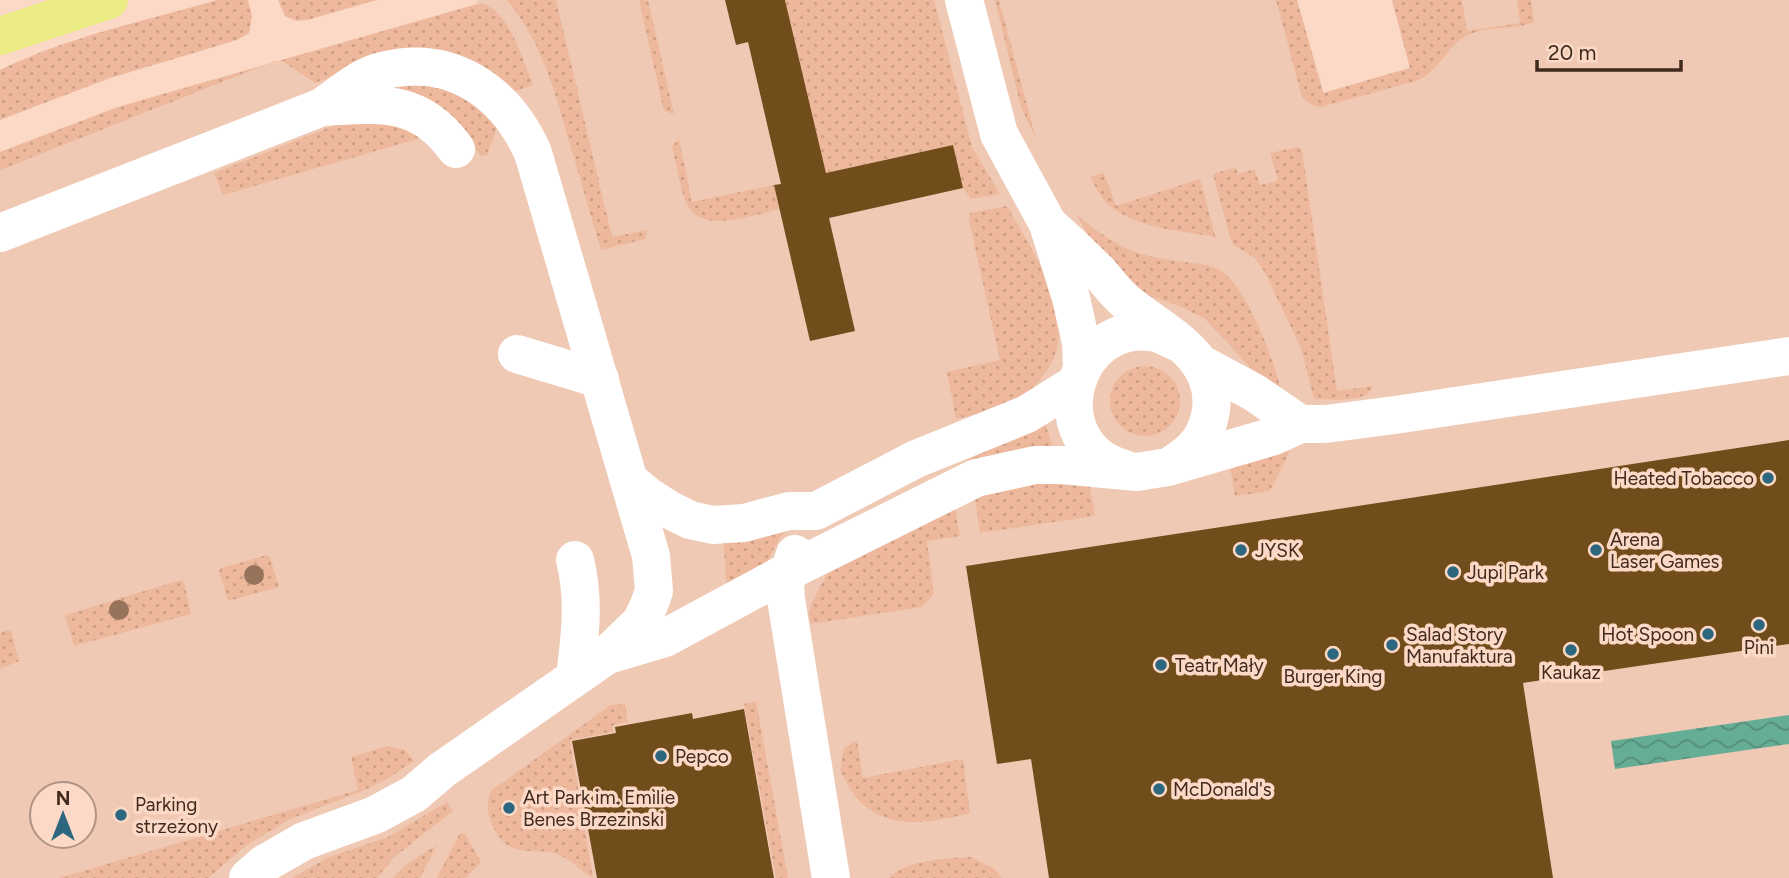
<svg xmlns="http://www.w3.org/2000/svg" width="1789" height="878" viewBox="0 0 1789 878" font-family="Figtree,sans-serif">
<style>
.built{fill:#f0c9b4;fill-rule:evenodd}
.grass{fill:url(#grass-dots)}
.water{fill:url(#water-waves)}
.building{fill:#724d1c}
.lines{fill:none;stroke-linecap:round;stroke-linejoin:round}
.minor{stroke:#fff;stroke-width:38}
.major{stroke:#ebec86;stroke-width:38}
.tree{fill:#97735c}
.poi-dot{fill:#2d667f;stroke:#fcd9c6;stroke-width:2.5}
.labels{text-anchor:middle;stroke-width:7;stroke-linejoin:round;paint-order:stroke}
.poi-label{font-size:19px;fill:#402a1e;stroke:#fcd9c6;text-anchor:start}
</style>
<defs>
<pattern id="grass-dots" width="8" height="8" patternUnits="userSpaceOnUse" patternTransform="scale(1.75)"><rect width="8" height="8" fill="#edb89b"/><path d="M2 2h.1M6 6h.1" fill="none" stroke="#cc9e85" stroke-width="1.8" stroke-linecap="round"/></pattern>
<pattern id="water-waves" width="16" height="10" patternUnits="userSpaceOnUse" patternTransform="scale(1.75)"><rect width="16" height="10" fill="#65ad95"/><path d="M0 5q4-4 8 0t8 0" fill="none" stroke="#558d79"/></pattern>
</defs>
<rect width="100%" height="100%" fill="#fcd9c6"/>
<path class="built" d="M478,0H785L826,173L918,0H1297L1324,93L1410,68L1392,0H1789V878H0V152L118,107L474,5ZM42,794H84V836H42Z"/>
<path class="grass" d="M217,0H248L252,16L249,33L237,40L110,78L0,120V70C67,37 145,21 217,0Z
M278,0H377L307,20L297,21L285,16Z
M507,0H556L612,237L648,230L645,239L601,250C590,214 580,177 569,141C555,91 541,40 507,0Z
M639,0H648L674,114L664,111Z
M785,0H934L972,147L1000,194L971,199L963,188L952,145L826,173Z
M995,0H999L1036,139L1021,107Z
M1276,0H1297L1323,93L1410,68L1392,0H1462L1467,31L1520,23L1517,0H1531L1534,22C1514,31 1488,25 1468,35C1447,46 1441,68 1419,80L1321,107L1312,105L1302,97Z
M484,4C510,14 523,60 533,85L510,93L362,64L315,83L282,61H275L0,170V152L118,107L474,5Z
M446,85L500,120L487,155L480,156L472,142L374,87Z
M389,121L421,138L223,195L214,173L340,123Z
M679,139L692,202L774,185L780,209C753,215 698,237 685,200C679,183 676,163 672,146Z
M1299,147L1302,150L1337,391L1373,386L1371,391C1357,403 1331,399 1314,399L1301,348L1264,271L1255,258L1232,244L1213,174L1236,167L1238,174L1255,169L1260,185L1278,181L1270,153Z
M1104,173L1116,206L1200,179L1216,239L1211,236C1177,230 1137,229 1109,205C1101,198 1096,187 1090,177Z
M1007,206C1034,256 1088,324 1041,378C1035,386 1027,395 1018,400C1000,411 975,414 956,419L947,372L1000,360L969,220L970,213Z
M1076,214C1111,243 1130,255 1176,261C1190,263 1204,263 1218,269C1246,284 1274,359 1281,390L1252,369L1205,319L1180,306L1143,294L1097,251Z
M1110 401a35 35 0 1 1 70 0a35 35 0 1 1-70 0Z
M1038,423H1045L1053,447L969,466L968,460Z
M1290,451L1270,491L1235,496L1230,466L1252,458Z
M1033,479L1090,486L1095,516L980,533L975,498Z
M955,508L960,536L927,541L934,594L922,607L810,624L809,614L812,602L827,574Z
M789,529L780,537L766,565L727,588L723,538Z
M267,555L270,557L279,587L228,601L219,571L221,568Z
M181,580L184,582L191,614L74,646L65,615Z
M8,630L11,631L19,661L0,669V633Z
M756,701L788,878H776L744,704Z
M625,704L628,722L613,725V732L570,740L593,878C581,872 570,858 557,854C543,849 522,854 509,846C493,837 481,805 492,790L611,705Z
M857,740L863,778L963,759L970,813C939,821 897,830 869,809C855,800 847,784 840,770L844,748Z
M388,746L404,750L414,761L387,779L365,790L290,819L247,845L208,878H59L358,790L351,757Z
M447,802L453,811L394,857L377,878H292L327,858L388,837Z
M460,833L465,834L481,862L466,878H437Z
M437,845L420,878H393L404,866Z
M971,857L993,868L1002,878H889C905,860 949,858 971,857Z"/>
<path class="water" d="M1789,715V744L1615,769L1611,741Z"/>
<path class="building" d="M725,0H785L826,173L953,145L963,188L829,218L855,331L810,341L774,185L781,184L748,42L736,45Z
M1789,440V644L1523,683L1553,878H1049L1031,759L997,764L966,566Z
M744,709L774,878H597L572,741L616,733L615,727L692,713L693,719Z"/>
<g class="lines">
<path class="minor" d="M964,0L999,134L1048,224L1071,298L1081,343L1082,369
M322,107C379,104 419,97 456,149
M1048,224C1065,239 1082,255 1099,272C1107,281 1114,291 1124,300C1159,331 1218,353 1211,410C1207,437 1195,450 1173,464
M0,233L322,107C341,94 360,76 382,71C451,53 506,92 533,153L651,556L654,591L649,605L641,622L606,656L442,770L414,794L375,815L304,841L264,864L248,878
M517,354L600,379
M1203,365L1255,393L1300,424
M1125,469C1038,446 1071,316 1157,333C1163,335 1170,339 1177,342
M629,480L648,496L668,509L690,520L713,525L744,523L789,511H816L916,459L1027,414L1075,384
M795,554L785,584L786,599L831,878
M611,654L665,638L789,571L976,478L1035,465H1061L1137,472L1168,467L1274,436L1300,424H1326L1395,415L1789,356
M575,677C580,637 585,600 575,560"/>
<path class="major" d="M0,36L109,0"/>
</g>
<g class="tree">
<circle cx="254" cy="575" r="10"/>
<circle cx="119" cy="610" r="10"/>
</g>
<g class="poi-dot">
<circle cx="1768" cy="478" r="7"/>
<circle cx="1241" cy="550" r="7"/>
<circle cx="1596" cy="550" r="7"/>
<circle cx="1453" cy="572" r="7"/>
<circle cx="1759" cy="625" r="7"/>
<circle cx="1708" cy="634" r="7"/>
<circle cx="1392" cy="645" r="7"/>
<circle cx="1571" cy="650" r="7"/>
<circle cx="1333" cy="654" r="7"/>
<circle cx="1161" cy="665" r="7"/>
<circle cx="661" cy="756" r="7"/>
<circle cx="1159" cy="789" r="7"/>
<circle cx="509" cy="808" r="7"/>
<circle cx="121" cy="815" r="7"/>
</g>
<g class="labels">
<g class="poi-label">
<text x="1754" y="485" text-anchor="end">Heated Tobacco</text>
<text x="1610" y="546">Arena<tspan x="1610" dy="22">Laser Games</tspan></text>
<text x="1255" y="557">JYSK</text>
<text x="1467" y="579">Jupi Park</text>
<text x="1406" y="641">Salad Story<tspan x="1406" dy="22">Manufaktura</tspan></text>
<text x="1694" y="641" text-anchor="end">Hot Spoon</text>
<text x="1759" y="654" text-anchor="middle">Pini</text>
<text x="1175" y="672">Teatr Mały</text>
<text x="1571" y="679" text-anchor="middle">Kaukaz</text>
<text x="1333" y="683" text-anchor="middle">Burger King</text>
<text x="675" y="763">Pepco</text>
<text x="1173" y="796">McDonald's</text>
<text x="523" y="804">Art Park im. Emilie<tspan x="523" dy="22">Benes Brzezinski</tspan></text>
<text x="135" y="811">Parking<tspan x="135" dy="22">strzeżony</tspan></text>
</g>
</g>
<g transform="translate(63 815)"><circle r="33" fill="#fcd9c6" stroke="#b19383" stroke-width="2"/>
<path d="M0-5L12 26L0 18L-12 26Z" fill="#2d667f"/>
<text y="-10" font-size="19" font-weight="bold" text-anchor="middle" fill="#402a1e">N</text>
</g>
<path d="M1537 60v10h144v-10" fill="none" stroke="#402a1e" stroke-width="3.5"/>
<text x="1548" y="60" font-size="21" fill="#402a1e" stroke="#fcd9c6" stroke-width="5" paint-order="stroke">20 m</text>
</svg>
